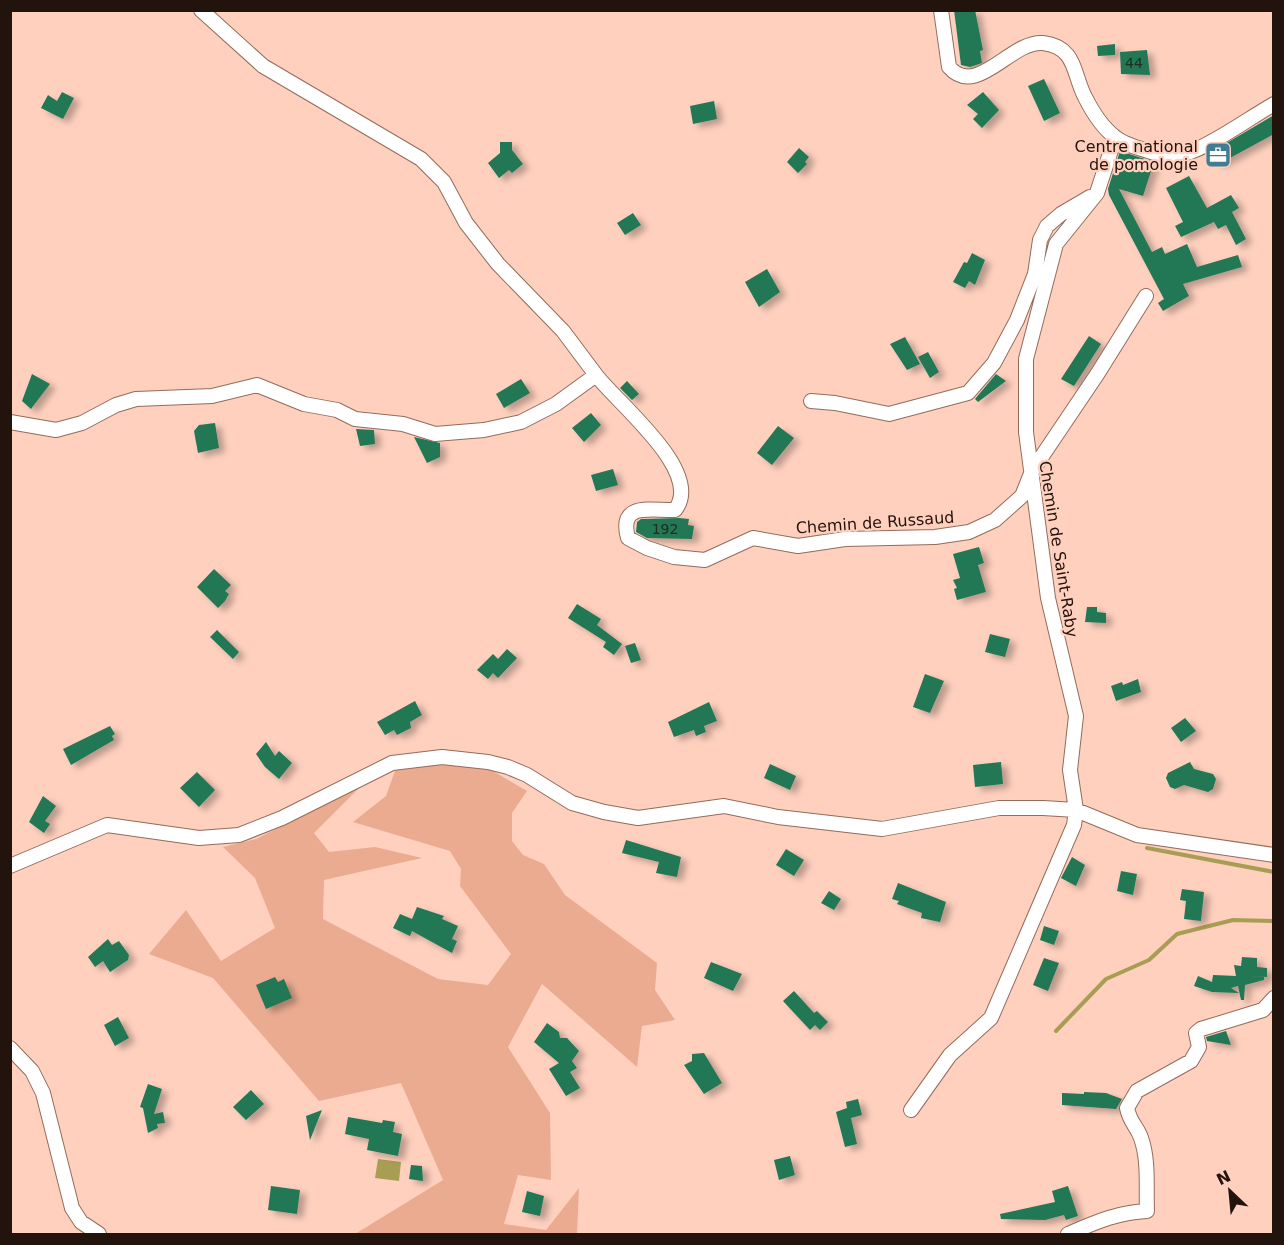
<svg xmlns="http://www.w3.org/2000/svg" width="1284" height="1245" viewBox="0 0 1284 1245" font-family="'DejaVu Sans',sans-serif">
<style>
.green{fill:#ebab91}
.water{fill:#a89e53}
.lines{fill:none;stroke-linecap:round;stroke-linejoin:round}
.stream{stroke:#a89e53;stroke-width:4}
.building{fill:#275;filter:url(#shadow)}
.minor-casing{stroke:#946b5b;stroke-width:16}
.minor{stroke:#fff;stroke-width:14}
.labels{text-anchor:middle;stroke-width:4.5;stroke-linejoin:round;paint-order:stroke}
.number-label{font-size:14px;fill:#232c1f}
.poi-label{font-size:16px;fill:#23130d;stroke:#ffd0be;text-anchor:end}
.street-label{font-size:16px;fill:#23130d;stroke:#ffd0be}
</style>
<defs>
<filter id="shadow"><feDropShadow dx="6" dy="4" stdDeviation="3" flood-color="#0004"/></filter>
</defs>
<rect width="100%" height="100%" fill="#ffd0be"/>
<path class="green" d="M457,764L491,770L527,791L512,813V841L523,855L544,864L565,895L657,963L655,990L675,1020L642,1026L637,1067L542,984L508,1047L550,1113L551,1180L518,1175L504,1224L546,1230L579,1188L577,1234H355L443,1180L401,1083L319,1101L213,978L149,954L186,910L221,961L275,928L255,878L223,847L256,839L360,787L314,833L329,852L375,847L422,858L324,880L323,919L438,979L488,985L511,954L460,886L461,869L450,851L353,822L386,796L396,768Z"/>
<path class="water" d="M378,1159L401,1162L399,1181L375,1178Z"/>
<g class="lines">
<path class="stream" d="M1147,848L1274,872
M1056,1031L1106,979L1149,960L1177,934L1233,920L1274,921"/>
</g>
<path class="building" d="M954,10H975L983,50L980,51L982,63L970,67L961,65Z
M1115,44V55L1098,56L1097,46Z
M1147,50L1150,75L1121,74L1120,52Z
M1044,79L1060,113L1044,121L1028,86Z
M62,92L74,98L63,119L41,108L48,95L57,101Z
M983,92L999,110L982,128L973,119L978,114L967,105Z
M714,101L717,119L693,124L690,106Z
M1274,115V134L1219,164L1208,154Z
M500,142H512V150L523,164L512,173L509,170L499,178L488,163L500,153Z
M799,148L809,157L805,162L807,164L798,173L787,162Z
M1120,151L1154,162L1143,196L1119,189L1152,252L1162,247L1165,254L1187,244L1197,267L1238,255L1242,267L1183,284L1189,296L1163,311L1158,303L1164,299L1109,195L1108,189Z
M1189,176L1207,208L1231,195L1239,208L1232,212L1246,239L1236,245L1226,225L1218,229L1214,222L1181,237L1175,226L1183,222L1166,188Z
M633,213L641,225L625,235L617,223Z
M972,253L985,260L975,285L969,281L965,288L953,282L964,262L967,263Z
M767,269L780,292L759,307L745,282Z
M1089,336L1101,344L1074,386L1061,379Z
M905,337L920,364L907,370L890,344Z
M928,352L939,372L930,378L918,357Z
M32,374L50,384L31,409L22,401Z
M996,374L1006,381L978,402L975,399Z
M521,379L530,393L504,408L496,394Z
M627,381L639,394L632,400L620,388Z
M591,413L601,425L584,442L572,428Z
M215,423L219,448L198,453L194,431L199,425Z
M778,426L794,438L772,465L757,453Z
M356,429L374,430L375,444L360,446Z
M414,437L440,443V457L427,463Z
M613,469L618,485L596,491L591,475Z
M679,518L689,519L688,525L694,526L692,539L647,538L636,532L637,522L641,519Z
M979,547L984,563L978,565L986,592L957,600L954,589L957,588L953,580L960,578L953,554Z
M214,569L231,585L225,591L229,594L225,601L218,608L197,587Z
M577,604L601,619L597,625L622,644L614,655L603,647L606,642L568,618Z
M1087,607H1097V612L1106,613V623L1085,622Z
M217,630L239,652L233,659L210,637Z
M990,634L1010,639L1005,657L985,652Z
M635,643L641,660L631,663L625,646Z
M507,649L517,658L498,678L493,673L488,679L477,670L493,654L498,659Z
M925,674L944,681L930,713L913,707Z
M1138,679L1141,692L1116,701L1111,686L1122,682L1123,685Z
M415,701L422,715L410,722L411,728L397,735L394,730L385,735L377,722Z
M709,702L717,721L704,726L706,732L696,736L694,730L674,737L668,722Z
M1185,718L1196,731L1181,742L1171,728Z
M110,726L115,734L112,736L114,740L71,765L63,749Z
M266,742L275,756L279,751L292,763L279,779L265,767L256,754Z
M1001,762L1003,784L975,787L973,765Z
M1190,762L1194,769L1213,774L1216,779L1213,789L1208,792L1184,785L1175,789L1170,787L1166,778L1168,773Z
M770,764L796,776L790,790L764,778Z
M197,772L215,790L199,807L180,788Z
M43,796L56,806L45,821L50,824L44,833L29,822Z
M626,840L681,857L677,877L656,873L659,862L622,853Z
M786,849L804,860L794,876L776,865Z
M1072,857L1085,865L1076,886L1061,878Z
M1121,871L1137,874L1133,895L1117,891Z
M898,883L946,902L940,922L921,918L922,913L897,904L899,901L892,899Z
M1182,889L1204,892L1201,921L1184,919L1186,901L1180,900Z
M829,891L841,899L834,910L821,903Z
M417,907L444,916L442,919L458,926L452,939L457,941L452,953L412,931L410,936L393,928L400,914L412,919Z
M1044,926L1059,931L1054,945L1040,940Z
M108,939L112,945L119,941L129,955L128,960L110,972L103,961L95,967L88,957Z
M1242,957L1257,958V967L1267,968V977L1246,976L1264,977V980L1245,985L1244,1000H1241L1238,986L1231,988L1239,993L1212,992L1194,986L1198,976L1212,982L1213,975L1236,976L1234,965L1241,966Z
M1044,958L1059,963L1048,991L1033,985Z
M711,962L742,974L733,991L704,978Z
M275,977L278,982L284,979L292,998L266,1009L256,985Z
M794,991L814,1013L817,1011L828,1022L820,1030L815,1025L810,1030L783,1001Z
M118,1017L129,1038L115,1046L104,1025Z
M547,1023L559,1032L560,1038H567L579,1051L572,1061L577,1068L570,1072L580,1088L566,1096L549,1069L559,1063L534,1042Z
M1226,1031L1231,1045L1207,1041L1206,1037Z
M704,1053L722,1083L704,1094L684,1065L692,1061V1054Z
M148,1084L162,1089L154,1114L163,1112L165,1123L157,1124L158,1128L148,1133L143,1108L140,1107Z
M251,1090L264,1104L246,1120L233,1107Z
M1084,1092L1106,1093L1122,1099L1116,1109L1062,1105V1093L1084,1094Z
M858,1099L862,1115L851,1118L857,1144L845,1147L836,1112L847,1108L846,1102Z
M322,1110L310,1140L306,1116Z
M348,1117L382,1123L383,1120L395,1122L393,1132L402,1134L398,1156L367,1150L369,1139L345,1134Z
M790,1156L795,1175L779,1180L774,1160Z
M411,1165L422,1166L423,1181L409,1179Z
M271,1186L300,1190L297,1214L268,1210Z
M1068,1186L1078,1216L1066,1220L1064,1215L1045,1220L1001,1219L1000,1214L1055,1202L1052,1191Z
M527,1191L544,1196L540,1216L522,1212Z"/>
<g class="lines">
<defs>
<path id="minor" d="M201,10L263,66L421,159L444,182L466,223L498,264L563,331L596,375
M941,10L949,67C977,99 1011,40 1043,43C1077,47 1073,75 1085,97C1092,111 1103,128 1115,137C1123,144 1135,147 1145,150C1158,155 1175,157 1190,152C1212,145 1251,117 1274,104
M811,401L835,403L889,414L968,393L994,363L1017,320L1035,274L1040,240L1047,226L1061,214L1090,197
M10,422L56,430L82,423L116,405L136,399L212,396L257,385L304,404L337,410L355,419L403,424L435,434L484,430L521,422L556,404L596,375C618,404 705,472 675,510C652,511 618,501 628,538L647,548L674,557L705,560L753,538L798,546L845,539L935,537L969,532L995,520L1022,496L1032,471L1098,373L1146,296
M10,866L107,825L199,838L239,835L282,818L392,763L442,757L488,762L508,767L527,775L572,803L604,812L638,818L724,806L778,817L882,829L999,808H1043L1076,810L1137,835L1274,855
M10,1048L32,1071L43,1093L72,1208L81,1222L99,1234
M911,1110L950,1055L991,1018L1074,825L1076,810L1070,770L1076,716L1048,598L1026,432V359L1056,244L1097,193L1115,138
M1068,1234C1094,1223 1118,1212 1147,1211C1146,1187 1149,1160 1141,1138C1137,1126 1130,1123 1127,1108L1137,1091L1191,1061L1199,1047L1196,1033L1201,1029L1263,1010L1274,998"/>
</defs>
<use href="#minor" class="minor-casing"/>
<use href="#minor" class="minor"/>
</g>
<defs>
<symbol id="office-square" viewBox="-11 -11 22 22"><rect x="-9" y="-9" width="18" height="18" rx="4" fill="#3e7d92" stroke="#ffd0be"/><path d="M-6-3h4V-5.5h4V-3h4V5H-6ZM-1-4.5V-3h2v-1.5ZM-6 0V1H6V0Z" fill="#fff"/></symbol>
</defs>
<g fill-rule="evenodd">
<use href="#office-square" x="1203" y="140" width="30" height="30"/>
</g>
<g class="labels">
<g class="number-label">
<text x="1134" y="68">44</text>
<text x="665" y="534">192</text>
</g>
<g class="poi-label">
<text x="1198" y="152">Centre national<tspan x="1198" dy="18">de pomologie</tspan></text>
</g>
<g class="street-label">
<text transform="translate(875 522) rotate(-4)" y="6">Chemin de Russaud</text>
<text transform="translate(1059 549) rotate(81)" y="6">Chemin de Saint-Raby</text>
</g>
</g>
<rect width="1284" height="1245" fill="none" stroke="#23130d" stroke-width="24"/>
<g transform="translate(1230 1191) rotate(334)" stroke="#ffd0be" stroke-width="4.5" paint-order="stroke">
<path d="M0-4.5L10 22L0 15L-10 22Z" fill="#23130d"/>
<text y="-9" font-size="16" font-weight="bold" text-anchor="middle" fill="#23130d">N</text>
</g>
</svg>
